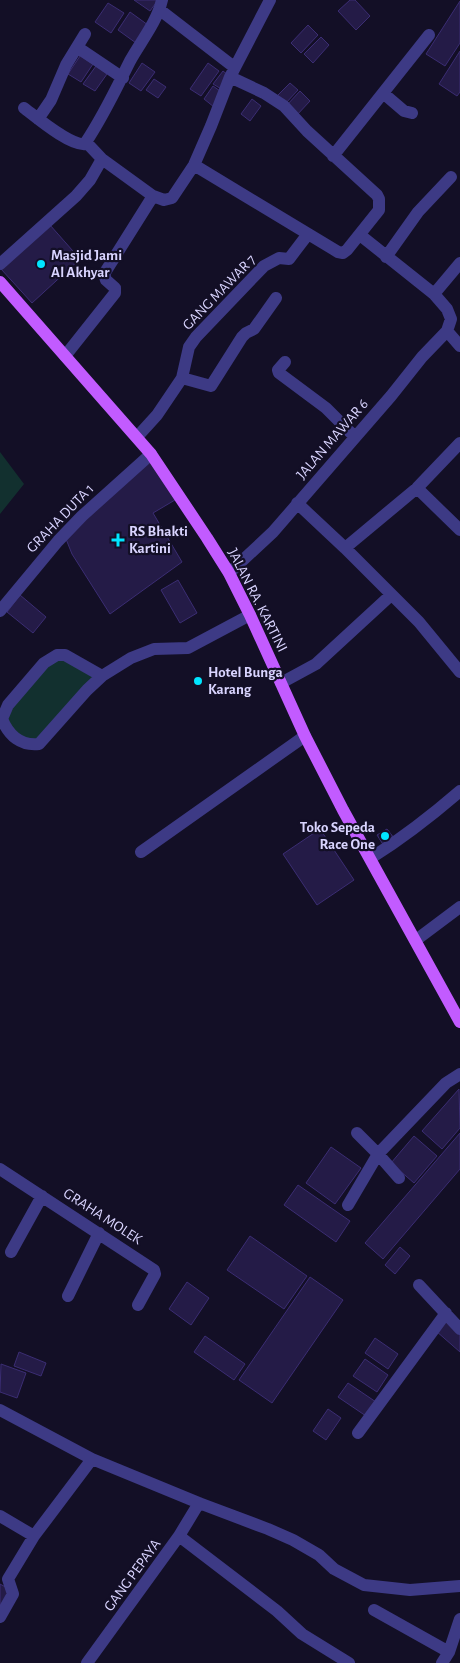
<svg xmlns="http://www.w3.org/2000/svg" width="460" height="1663" viewBox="0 0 460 1663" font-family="'Alegreya Sans',sans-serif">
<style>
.green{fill:#12302f}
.building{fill:#241b47;stroke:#3b2d73}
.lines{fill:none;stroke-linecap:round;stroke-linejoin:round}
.minor{stroke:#3d3a85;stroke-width:12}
.major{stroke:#c25bff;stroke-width:12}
.poi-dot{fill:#00e5ff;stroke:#130f26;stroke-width:2}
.labels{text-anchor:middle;stroke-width:4.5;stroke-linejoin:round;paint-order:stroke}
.poi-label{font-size:15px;font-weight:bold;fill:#d9d4ff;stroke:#130f26;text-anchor:start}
.street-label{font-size:15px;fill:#d9d4ff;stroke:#130f26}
</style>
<rect width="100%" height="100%" fill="#130f26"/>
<path class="green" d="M0,452L24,484L0,514Z
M57,655L102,676L39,744L7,730L8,705Z"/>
<path class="building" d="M134,0H158L150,11Z
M350,0H355L370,16L356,30L338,11Z
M460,1V43L445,66L426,54Z
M108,3L124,13L111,33L95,22Z
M130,12L148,25L136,43L118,30Z
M308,25L318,35L301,53L291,43Z
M321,37L329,45L313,63L304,54Z
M460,51V92L457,96L439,84Z
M80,56L93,64L81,82L68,74Z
M142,63L155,72L141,91L129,83Z
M208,63L219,71L201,96L190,89Z
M96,66L107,74L95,91L83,84Z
M223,71L228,75L223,90L213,84Z
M154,79L166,87L158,98L146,90Z
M290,83L298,90L285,104L277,96Z
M213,86L220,91L214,107L204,99Z
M300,91L310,101L296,116L286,106Z
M252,99L261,106L250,121L241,114Z
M50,225L80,259L32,303L1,269Z
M152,456L180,497L153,513L182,562L110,614L72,554L64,534Z
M178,580L197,613L180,623L161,590Z
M20,595L46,617L33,633L7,612Z
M320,829L354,880L317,905L283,854Z
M387,829L394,838L384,846L377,835Z
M459,1089L460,1128L442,1149L422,1131Z
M460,1133V1169L383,1259L365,1243Z
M414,1136L437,1156L414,1183L391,1163Z
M331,1147L361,1168L335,1204L306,1183Z
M298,1185L350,1221L336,1242L284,1205Z
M250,1236L307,1276L284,1309L227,1270Z
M400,1247L410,1256L395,1274L385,1265Z
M310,1277L343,1300L272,1403L239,1380Z
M187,1282L209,1298L191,1325L169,1309Z
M447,1318L460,1332V1352L436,1331Z
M205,1336L245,1364L234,1380L194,1352Z
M375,1338L398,1354L388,1369L365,1353Z
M19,1352L46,1363L41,1376L14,1366Z
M365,1359L388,1375L377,1392L353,1376Z
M1,1364L26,1373L17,1398L0,1392Z
M348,1383L376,1402L366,1416L338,1397Z
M328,1409L341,1418L326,1440L313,1431Z
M0,1584L11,1590L0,1612Z"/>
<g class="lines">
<path class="minor" d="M160,10L234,67
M77,47L123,78
M383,93L404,111L412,113
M24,108C36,117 71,147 86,144
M38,119L51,100L66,65L85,34
M333,156L429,35
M194,165L338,252L343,253L347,250L379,210V199L377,195L307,131L284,106L264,93L230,77
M153,196L102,159L86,142C104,115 116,89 130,61C141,41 157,22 162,0
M386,257L418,212L451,177
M0,264L76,196L90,180L102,159
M434,294L460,263
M447,331L460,346
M65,356L115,293V288L106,280L104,274L153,196L164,200L172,198L194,165L211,126L230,77L270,0
M285,362L278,370L279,373L326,408L355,437
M182,378L211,386L242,337L246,333L254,329L276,298
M137,437L157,415L182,378L189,347L196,337L264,266L279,258L289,259L308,234
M417,488L460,530
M297,503L345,548L417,488L460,443
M345,548L419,622L460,672
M229,573L273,532L391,396L422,357L447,331L451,319L447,309L434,294L360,235
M0,611L58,541L82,516L151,454
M102,676L65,655H57L44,663L8,705L2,719C9,736 21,746 39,744L87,690L102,676L131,658L154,649L188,648L250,615
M281,683L316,664L391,595
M141,852L305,736
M371,858C404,837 430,817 460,791
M416,940L460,907
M357,1133L378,1154L446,1083L460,1074
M0,1169L154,1270L155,1274L138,1305
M348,1205L378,1154L399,1178
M11,1252L42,1196
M419,1285L460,1329
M68,1296L99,1233
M0,1410L92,1459L199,1503L268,1529L293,1540L319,1555L334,1569L364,1585L410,1590L460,1586
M358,1433L446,1313
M0,1516L34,1536
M179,1536L277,1611L302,1634L349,1663
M374,1610L449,1652
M0,1617L13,1594L8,1579L34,1536L92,1459
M87,1663L179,1536L199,1503
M442,1663L449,1652L460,1619"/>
<path class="major" d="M0,282L151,454L207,538L229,573L250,615L305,736L343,810L460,1022"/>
</g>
<g class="poi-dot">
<circle cx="41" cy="264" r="5"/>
<path d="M115.5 532.5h5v5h5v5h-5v5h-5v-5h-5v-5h5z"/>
<circle cx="198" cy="681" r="5"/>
<circle cx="385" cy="836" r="5"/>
</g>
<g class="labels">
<g class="poi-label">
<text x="51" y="260">Masjid Jami<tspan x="51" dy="17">Al Akhyar</tspan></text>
<text x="129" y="536">RS Bhakti<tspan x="129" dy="17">Kartini</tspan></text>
<text x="208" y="677">Hotel Bunga<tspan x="208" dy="17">Karang</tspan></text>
<text x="375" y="832" text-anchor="end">Toko Sepeda<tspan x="375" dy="17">Race One</tspan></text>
</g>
<g class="street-label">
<text transform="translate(219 292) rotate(-46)" y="5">GANG MAWAR 7</text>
<text transform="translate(332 439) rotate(-49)" y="5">JALAN MAWAR 6</text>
<text transform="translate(60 518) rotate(-46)" y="5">GRAHA DUTA 1</text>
<text transform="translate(258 600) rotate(63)" y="5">JALAN RA. KARTINI</text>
<text transform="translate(103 1216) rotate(33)" y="5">GRAHA MOLEK</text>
<text transform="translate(132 1575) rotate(-54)" y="5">GANG PEPAYA</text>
</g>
</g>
</svg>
